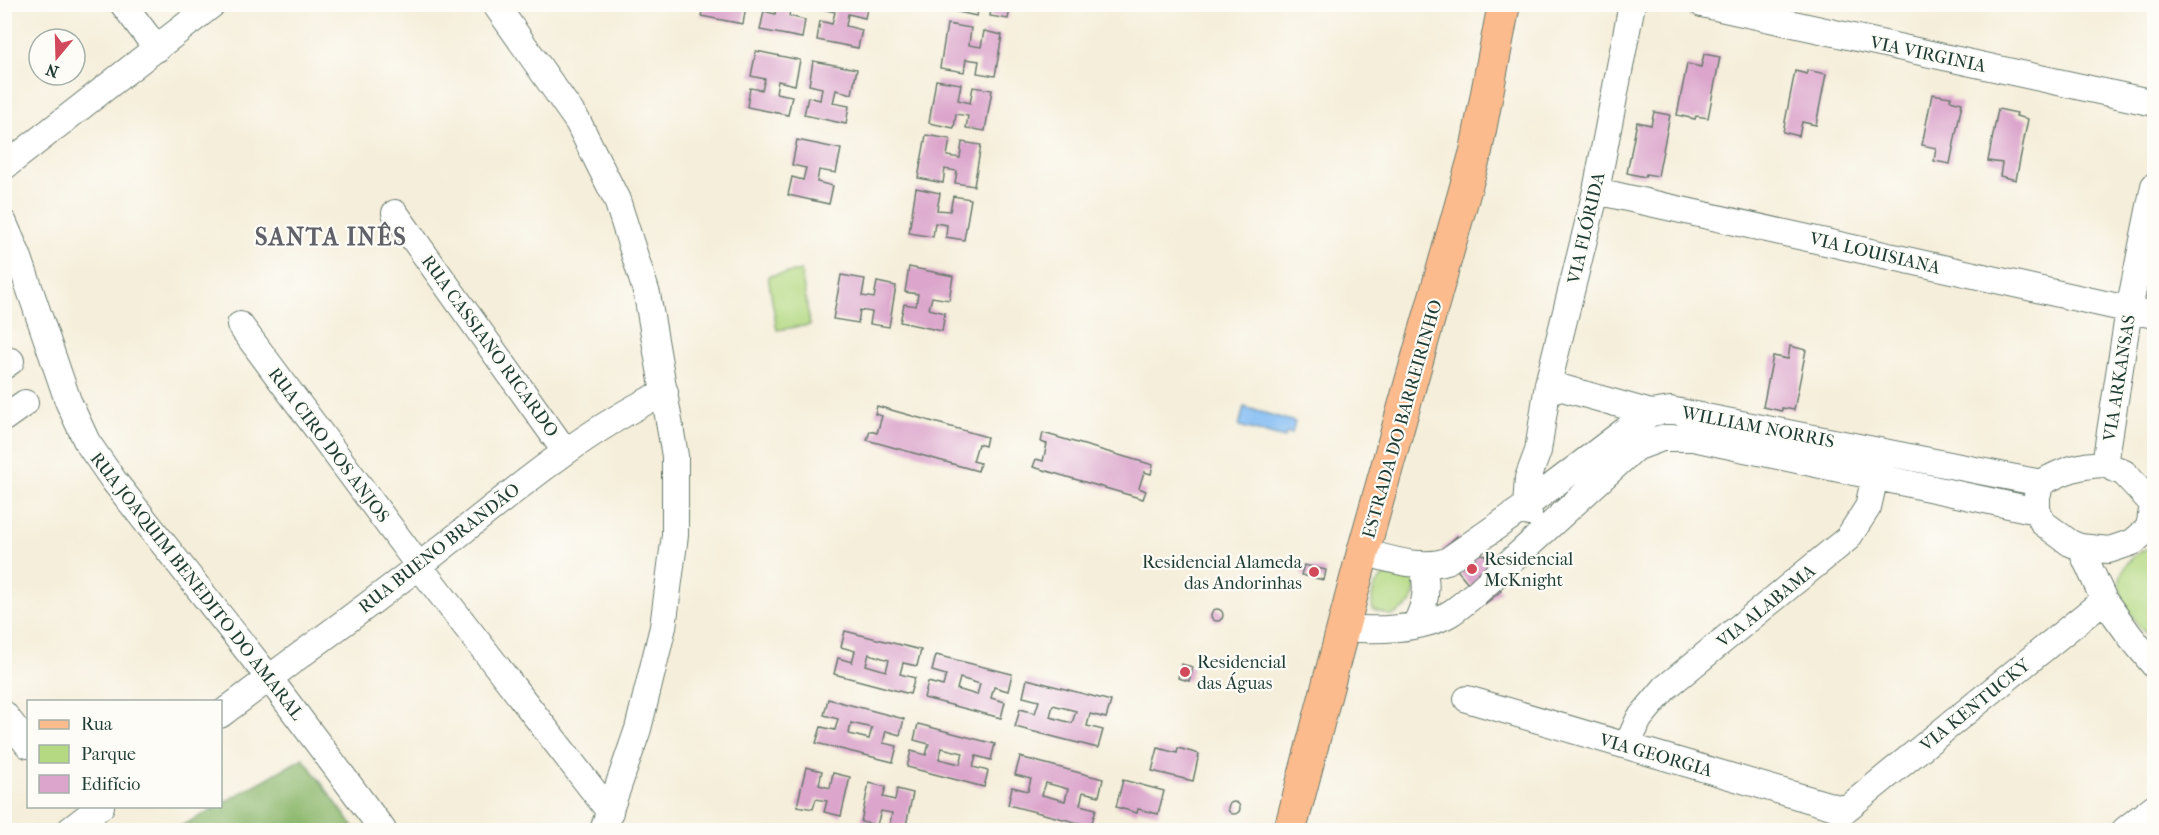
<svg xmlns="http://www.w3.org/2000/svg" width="2159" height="835" viewBox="0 0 2159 835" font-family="'IM FELL French Canon',serif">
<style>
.green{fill:#b4d982;stroke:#6a8b5b;stroke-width:1.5}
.forest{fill:#8fb970;stroke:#577b52;stroke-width:1.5}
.water{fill:#82bcf3;stroke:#507c94;stroke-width:1.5}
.building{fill:#dca6cc;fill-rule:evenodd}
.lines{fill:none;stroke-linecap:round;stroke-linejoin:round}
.minor-casing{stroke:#6a7b6e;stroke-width:28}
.major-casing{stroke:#6a7b6e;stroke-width:34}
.minor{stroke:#fff;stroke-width:26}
.major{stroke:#fbbb8d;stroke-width:32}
.poi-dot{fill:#d1495b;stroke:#fdfcf7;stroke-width:2}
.labels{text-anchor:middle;stroke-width:4.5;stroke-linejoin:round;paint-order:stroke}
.street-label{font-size:18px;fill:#1f3d34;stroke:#fdfcf7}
.poi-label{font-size:18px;fill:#1f3d34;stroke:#fdfcf7;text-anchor:start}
.district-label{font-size:24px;font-weight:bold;letter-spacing:1.5px;fill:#616269;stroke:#fdfcf7}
</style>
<rect width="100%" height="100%" fill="#fdfcf7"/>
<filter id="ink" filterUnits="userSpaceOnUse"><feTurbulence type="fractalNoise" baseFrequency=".0167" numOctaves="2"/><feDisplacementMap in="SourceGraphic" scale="12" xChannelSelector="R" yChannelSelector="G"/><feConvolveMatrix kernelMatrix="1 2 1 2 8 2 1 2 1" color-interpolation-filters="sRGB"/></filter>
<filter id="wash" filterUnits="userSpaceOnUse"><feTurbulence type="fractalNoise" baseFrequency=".008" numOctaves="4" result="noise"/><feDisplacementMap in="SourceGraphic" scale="24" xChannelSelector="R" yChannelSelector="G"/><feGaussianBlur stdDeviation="1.35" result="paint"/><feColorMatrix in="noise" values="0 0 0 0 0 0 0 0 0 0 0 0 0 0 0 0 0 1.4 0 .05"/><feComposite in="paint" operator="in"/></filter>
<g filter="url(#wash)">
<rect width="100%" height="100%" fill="#f5eeda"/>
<path class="green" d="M801,271L810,325L777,330L768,276Z
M2154,547V644C2136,622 2105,594 2127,564C2134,554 2144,549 2154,547Z
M1398,571L1408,573L1417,581L1411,604L1392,616L1373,610C1369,588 1377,576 1398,571Z"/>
<path class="forest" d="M303,758L356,830H174L217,807L220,806L221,804Z"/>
<path class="water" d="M1244,407L1295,422L1292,434L1286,433L1285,438L1239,426Z"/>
<g id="blocks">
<path class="building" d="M704,4L746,6L743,24L701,16Z
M777,4H791L789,16L805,20L802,38L760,30L764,11L775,14Z
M822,4H868L865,18L848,14L846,26L862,30L858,48L817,40L820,21L832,24L835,12L821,9Z
M954,4H979L977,16L953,11Z
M992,4H1011L1008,19L990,16Z
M947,24L971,28L969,45L981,47L984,31L1002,35L995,76L977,73L979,61L966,59L964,72L940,68Z
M756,51L800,60L795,85L778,81L776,93L792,96L788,115L747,107L750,88L762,90L765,79L751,76Z
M1704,54L1720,57L1708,118L1696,116L1695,119L1677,115L1687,64L1701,67Z
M813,61L857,69L852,94L836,90L833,103L849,106L846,124L804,115L808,97L820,100L822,88L809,85Z
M1807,70L1826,74L1816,125L1802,122L1799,136L1783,132L1795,71L1807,74Z
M936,80L961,84L958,100L970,103L973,87L992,90L985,131L966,128L968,116L956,114L954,128L929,123Z
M1932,94L1951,97L1950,100L1962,103L1950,164L1934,161L1936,148L1922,145Z
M1998,109L2017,113L2016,116L2028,119L2016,180L2000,176L2002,163L1988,161Z
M1654,112L1670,115L1658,176L1646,174L1645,177L1627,173L1637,122L1651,125Z
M926,135L950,139L947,156L960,158L962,142L981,145L974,186L955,183L957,171L945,169L943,183L918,178Z
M797,140L841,149L836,173L819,170L817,182L833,186L829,204L788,195L792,177L803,180L806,168L792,165Z
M916,188L940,193L937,210L950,211L953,196L971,199L964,240L946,237L947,225L935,223L933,237L909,233Z
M909,267L953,276L949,300L932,297L929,309L945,313L942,331L900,322L904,304L916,306L918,294L905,292Z
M841,275L865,279L862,296L874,298L877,282L896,286L889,327L870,324L872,312L860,310L858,323L833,319Z
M1790,346L1806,350L1794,410L1782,408V411L1763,407L1773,356L1788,359Z
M877,406L987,437L985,446L978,444L973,461L980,463L978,471L867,440L870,431L877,433L882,416L875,414Z
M1043,433L1153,465L1151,474L1144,472L1139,488L1146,491L1143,499L1033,467L1036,459L1043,461L1047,444L1041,442Z
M1457,536L1474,557L1481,554L1485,555L1488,559L1489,564L1484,570L1501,591L1485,604L1441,550Z
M1304,565L1326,570L1324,580L1301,575Z
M1211 615a6 6 0 1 1 12 0a6 6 0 1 1-12 0Z
M845,631L921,650L917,666L903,663L900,674L915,678L910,694L834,674L838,658L852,662L855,651L841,647ZM869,654L889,660L886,671L866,665Z
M936,655L1012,674L1008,691L994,687L991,698L1005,702L1001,718L924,698L928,682L943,686L946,675L932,671ZM960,678L980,684L977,695L957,689Z
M1181,664L1193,667L1189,681L1178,678Z
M1027,679L1111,701L1106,718L1090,714L1087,726L1103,730L1098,748L1015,727L1020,709L1035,713L1039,701L1023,697ZM1053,705L1076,711L1072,723L1050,717Z
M828,699L904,719L900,735L886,731L883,743L897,746L893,762L816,743L821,727L835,730L838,719L824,715ZM851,723L872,728L869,739L849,734Z
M918,724L995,744L991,760L976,756L973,767L988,771L984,787L907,767L911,751L926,755L929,744L914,740ZM942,748L963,753L960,764L939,759Z
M1158,748L1177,753L1178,748L1199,754L1193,781L1152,771Z
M1020,757L1103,779L1099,796L1083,792L1080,805L1096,809L1091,826L1008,805L1012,787L1028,791L1031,779L1015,775ZM1046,783L1068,789L1065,801L1042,795Z
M806,767L822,771L819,785L830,788L833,773L850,777L841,816L824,812L827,801L816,799L813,809L797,806Z
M1123,780L1164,791L1158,814L1138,809L1137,813L1116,807Z
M869,783L886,787L883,797L895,800L897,789L913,793L905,830L889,828L892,813L881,811L877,825L861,822Z
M1228 808a6 6 0 1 1 12 0a6 6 0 1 1-12 0Z"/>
</g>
</g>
<g filter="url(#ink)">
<use href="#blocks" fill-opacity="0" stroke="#6a7b6e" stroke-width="1.5"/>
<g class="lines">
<defs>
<path id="minor" d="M123,4L157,49
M495,4L578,122L617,200L647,294L675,456V535L663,627L638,729L603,830
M1702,4L2154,103
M4,167L213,4
M1596,191L2154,315
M395,213L565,451
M4,223L19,258L68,401L87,442L114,481L269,678L383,830
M240,325L419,566L610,812
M4,366L11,361
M1548,384L1651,413
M4,418L25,403
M2105,464L2124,473L2153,504L2149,528L2133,542L2109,550L2080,547L2070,543L2043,523L2037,511V496L2041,483C2064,470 2079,465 2105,464Z
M2105,464L2129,310L2154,186
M1529,513L1526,506L1528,478L1538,451L1548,384L1596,191L1632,4
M2080,547L2104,600L2130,636L2154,665
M1363,552C1390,559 1420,570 1447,561L1526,506L1631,426L1651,413L1670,410L2041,483
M1415,625C1426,605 1429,586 1422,564
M1343,628C1375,631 1421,630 1449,614C1458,609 1467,600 1475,594L1635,448L1662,438H1693L2037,511
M1467,699L1845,810
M4,714L28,745
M220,715C287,664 355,616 420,565C499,504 574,436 665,392
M1627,746L1639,719L1665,688L1848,538L1868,507L1879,459
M1845,810L2104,600
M70,830L101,806
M2125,830L2154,807"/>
<path id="major" d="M1290,830L1363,552L1476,151L1504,4"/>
</defs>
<use href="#minor" class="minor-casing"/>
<use href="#major" class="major-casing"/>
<use href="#minor" class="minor"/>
<use href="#major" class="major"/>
</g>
</g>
<g class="poi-dot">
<circle cx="1472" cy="569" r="6"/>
<circle cx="1314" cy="572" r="6"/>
<circle cx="1185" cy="672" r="6"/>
</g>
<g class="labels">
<g class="street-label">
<text transform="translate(1928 54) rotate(12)" y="6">VIA VIRGINIA</text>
<text transform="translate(1586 228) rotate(-77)" y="6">VIA FLÓRIDA</text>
<text transform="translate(1875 253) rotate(13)" y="6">VIA LOUISIANA</text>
<text transform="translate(490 346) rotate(54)" y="6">RUA CASSIANO RICARDO</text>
<text transform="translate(2119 378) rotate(-81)" y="6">VIA ARKANSAS</text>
<text transform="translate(1402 419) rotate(-74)" y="6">ESTRADA DO BARREIRINHO</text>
<text transform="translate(1758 427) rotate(11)" y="6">WILLIAM NORRIS</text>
<text transform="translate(329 445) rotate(53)" y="6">RUA CIRO DOS ANJOS</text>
<text transform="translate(439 548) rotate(-38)" y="6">RUA BUENO BRANDÃO</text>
<text transform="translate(197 586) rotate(52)" y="6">RUA JOAQUIM BENEDITO DO AMARAL</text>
<text transform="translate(1766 606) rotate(-39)" y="6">VIA ALABAMA</text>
<text transform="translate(1975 705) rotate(-39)" y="6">VIA KENTUCKY</text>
<text transform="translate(1656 755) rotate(16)" y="6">VIA GEORGIA</text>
</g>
<g class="poi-label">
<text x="1484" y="565">Residencial<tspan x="1484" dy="21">McKnight</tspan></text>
<text x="1302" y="568" text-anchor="end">Residencial Alameda<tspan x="1302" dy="21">das Andorinhas</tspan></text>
<text x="1197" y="668">Residencial<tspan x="1197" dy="21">das Águas</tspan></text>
</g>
<g class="district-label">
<text x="331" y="245">SANTA INÊS</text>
</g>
</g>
<rect width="2159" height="835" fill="none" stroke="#fdfcf7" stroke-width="24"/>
<rect x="27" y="700" width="195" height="108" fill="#fdfcf7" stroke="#a4b0a9" stroke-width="1.5"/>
<rect x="39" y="720" width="30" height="9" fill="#fbbb8d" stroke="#a4b0a9" stroke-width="1.5"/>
<text x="81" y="730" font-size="18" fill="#1f3d34">Rua</text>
<rect x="39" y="745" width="30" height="18" fill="#b4d982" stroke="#a4b0a9" stroke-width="1.5"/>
<text x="81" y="760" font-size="18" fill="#1f3d34">Parque</text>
<rect x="39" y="775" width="30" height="18" fill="#dca6cc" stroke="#a4b0a9" stroke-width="1.5"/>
<text x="81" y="790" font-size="18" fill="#1f3d34">Edifício</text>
<g transform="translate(57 57) rotate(199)"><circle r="28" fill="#fdfcf7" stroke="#a4b0a9" stroke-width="1.5"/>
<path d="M0-4.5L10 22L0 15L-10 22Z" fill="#d1495b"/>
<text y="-9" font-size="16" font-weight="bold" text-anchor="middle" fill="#1f3d34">N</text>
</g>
</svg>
